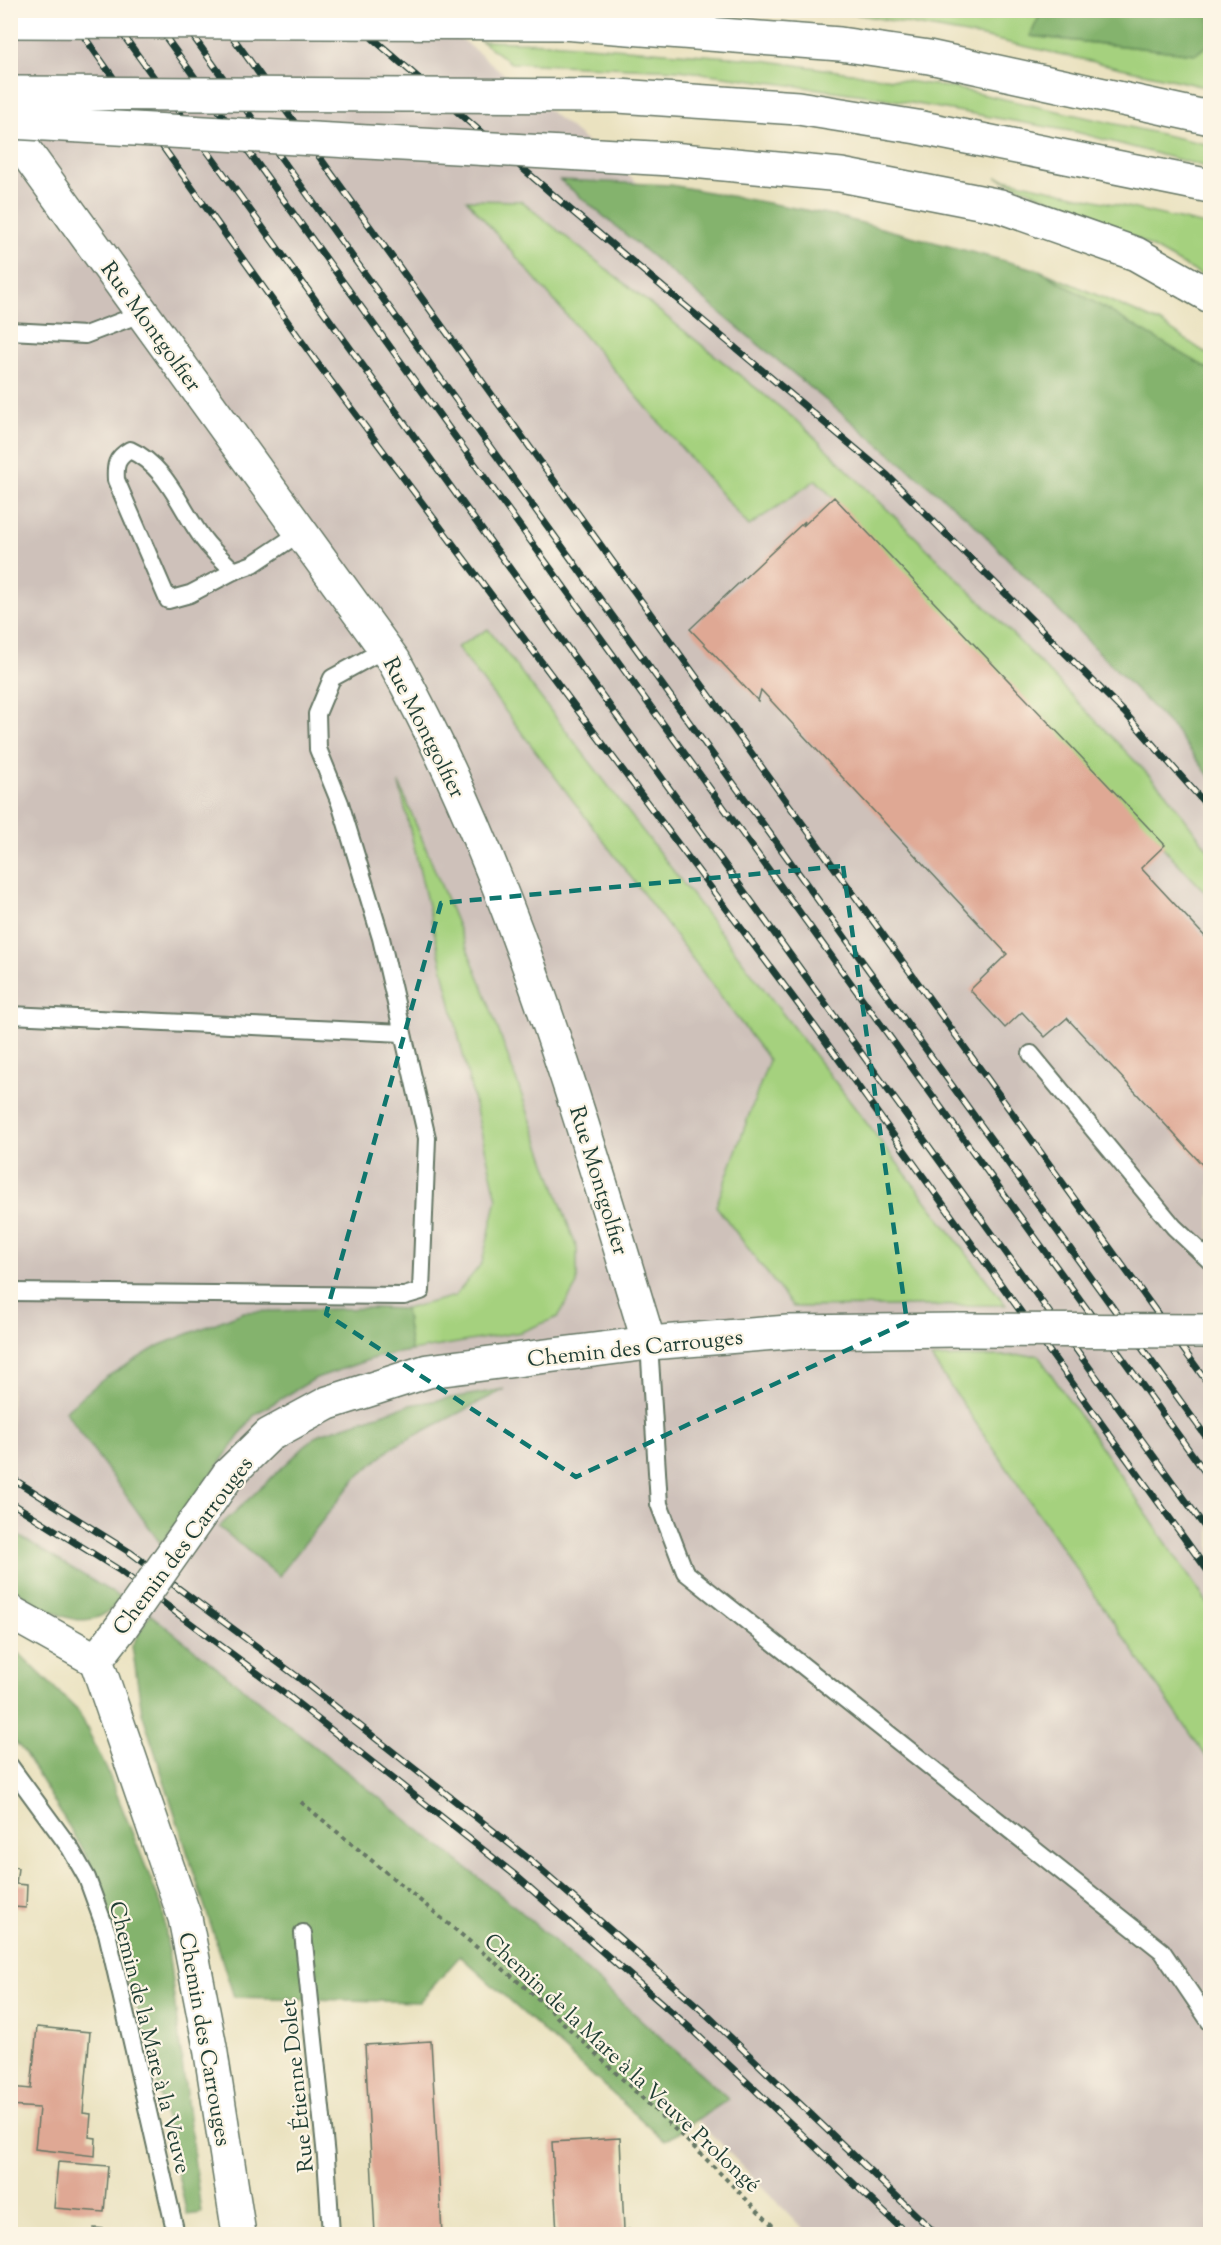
<svg xmlns="http://www.w3.org/2000/svg" width="1221" height="2245" viewBox="0 0 1221 2245" font-family="'Sorts Mill Goudy',serif">
<style>
.industrial{fill:#cec1ba}
.green{fill:#a5d17e;stroke:#628759;stroke-width:1.5}
.forest{fill:#84b36d;stroke:#527850;stroke-width:1.5}
.building{fill:#dfa894}
.lines{fill:none;stroke-linecap:round;stroke-linejoin:round}
.service-casing{stroke:#667765;stroke-width:20}
.minor-casing{stroke:#667765;stroke-width:36}
.tertiary-casing{stroke:#667765;stroke-width:36}
.motorway-casing{stroke:#667765;stroke-width:36}
.path{stroke:#667765;stroke-width:4;stroke-dasharray:4.5 4.5;stroke-linecap:butt}
.service{stroke:#fff;stroke-width:16}
.minor{stroke:#fff;stroke-width:33}
.tertiary{stroke:#fff;stroke-width:33}
.motorway{stroke:#fff;stroke-width:33}
.rail-casing{stroke:#1f3d34;stroke-width:7}
.rail{stroke:#fcf5e5;stroke-width:4.5;stroke-dasharray:14;stroke-linecap:butt}
.tertiary-bridge-casing{stroke:#667765;stroke-width:36;stroke-linecap:butt}
.motorway-bridge-casing{stroke:#667765;stroke-width:36;stroke-linecap:butt}
.tertiary-bridge{stroke:#fff;stroke-width:33}
.motorway-bridge{stroke:#fff;stroke-width:33}
.marked{fill:none;stroke:#0f766e;stroke-width:4.5;stroke-dasharray:12 8;stroke-linejoin:round}
.labels{text-anchor:middle;stroke-width:4.5;stroke-linejoin:round;paint-order:stroke}
.street-label{font-size:22px;fill:#1f3d34;stroke:#fcf5e5}
</style>
<rect width="100%" height="100%" fill="#fcf5e5"/>
<filter id="ink" filterUnits="userSpaceOnUse"><feTurbulence type="fractalNoise" baseFrequency=".0167" numOctaves="2"/><feDisplacementMap in="SourceGraphic" scale="12" xChannelSelector="R" yChannelSelector="G"/><feConvolveMatrix kernelMatrix="1 2 1 2 8 2 1 2 1" color-interpolation-filters="sRGB"/></filter>
<filter id="wash" filterUnits="userSpaceOnUse"><feTurbulence type="fractalNoise" baseFrequency=".008" numOctaves="4" result="noise"/><feDisplacementMap in="SourceGraphic" scale="24" xChannelSelector="R" yChannelSelector="G"/><feGaussianBlur stdDeviation="1.35" result="paint"/><feColorMatrix in="noise" values="0 0 0 0 0 0 0 0 0 0 0 0 0 0 0 0 0 1.4 0 .05"/><feComposite in="paint" operator="in"/></filter>
<g filter="url(#wash)">
<rect width="100%" height="100%" fill="#eae2c0"/>
<path class="industrial" d="M10,11H427L666,206L1210,743V2234H808L643,2064L114,1607L11,1551Z"/>
<path class="green" d="M838,11H1042L1030,36L1196,54L1210,43V88L983,37Z
M481,41L549,43L755,59L954,88L1210,145V168L1076,132L871,96L679,70L511,63Z
M996,177L1210,226V280L1114,226Z
M467,200L521,201L801,424L985,606L1165,792L1210,852V897L816,480L749,526Z
M1039,270L1161,323L1210,356V372Z
M488,629L1006,1305L793,1307L716,1206L769,1060L457,647Z
M399,783L484,990L577,1249V1284L558,1317L521,1332L411,1351L405,1309L455,1296L482,1263L497,1199Z
M1038,1355L1210,1607V1762L931,1358Z"/>
<path class="forest" d="M1194,10L1210,15V43L1196,54L1030,36L1042,11Z
M560,180L671,185L832,215L1039,270L1207,368L1210,372V777L1174,729L969,519Z
M373,1308L405,1309L411,1351L380,1356L316,1378L255,1414L161,1544L65,1411L106,1377L160,1345L244,1312Z
M505,1389L393,1447L355,1479L279,1576L219,1527L317,1435L409,1405Z
M10,1531H11L121,1598C89,1643 45,1608 11,1587Z
M150,1614L518,1909L729,2099L665,2141L460,1956L419,2002L234,1997L142,1712L132,1646Z
M10,1647L20,1654L79,1712L107,1770L163,1910L201,2213L187,2215L150,2050L88,1858L24,1752L11,1737Z"/>
<g id="blocks">
<path class="building" d="M834,497L1165,845L1141,868L1210,942V1173L1067,1018L1045,1037L1022,1012L1005,1028L970,990L1007,954L761,690L758,701L690,629L805,521L803,526Z
M10,1866L18,1868L16,1884L27,1885L26,1908L14,1907L12,1924Z
M37,2027L90,2032L83,2113L91,2114L89,2137L96,2138L95,2156L35,2149L39,2108L10,2106V2087L31,2089Z
M431,2041L442,2234H375L365,2045Z
M620,2138L624,2230L631,2229V2234H557L552,2142Z
M58,2162L108,2166L104,2212L54,2208Z
M94,2228L145,2232V2234H94Z"/>
</g>
</g>
<g filter="url(#ink)">
<use href="#blocks" fill-opacity="0" stroke="#667765" stroke-width="1.5"/>
<g class="lines">
<defs>
<path id="service" d="M10,331L85,335L143,313
M234,571L190,594L168,600L116,480C115,465 116,458 130,450C168,467 180,509 204,540C212,551 224,561 234,571L253,564L301,532
M10,1015L403,1033
M1031,1054L1174,1227L1210,1261
M10,1292L404,1296L421,1291L427,1138L381,938L340,803L318,749L317,714L332,678L385,649
M649,1343L659,1504L685,1572L1162,1951L1210,2022
M10,1766L70,1848L87,1878L107,1933L176,2234
M303,1933L326,2157L331,2234"/>
<path id="minor" d="M10,130L394,661C512,875 578,1110 649,1343
M10,1612L96,1660"/>
<path id="tertiary" d="M228,1475L269,1435L328,1403L428,1371L649,1343L788,1332L959,1330
M120,1629L96,1660L185,1918L210,2047L239,2234"/>
<path id="motorway" d="M562,23L840,44L929,57L1210,118
M618,96L798,108L917,127L1210,186
M671,159L841,175L1000,206L1136,254L1210,296"/>
</defs>
<use href="#service" class="service-casing"/>
<use href="#minor" class="minor-casing"/>
<use href="#tertiary" class="tertiary-casing"/>
<use href="#motorway" class="motorway-casing"/>
<path class="path" d="M301,1802L532,1993L701,2154L781,2234"/>
<use href="#service" class="service"/>
<use href="#minor" class="minor"/>
<use href="#tertiary" class="tertiary"/>
<use href="#motorway" class="motorway"/>
<defs>
<path id="rail" d="M65,10L315,360L816,1028L1210,1574
M105,10L1210,1534
M146,10L1210,1479
M174,10L1210,1442
M213,10L1210,1386
M340,10L566,206L887,475L1125,713L1210,809
M10,1477L131,1553L299,1678L529,1859L705,2013L936,2234
M10,1502L119,1570L287,1695L515,1875L691,2029L907,2234"/>
</defs>
<use href="#rail" class="rail-casing"/>
<use href="#rail" class="rail"/>
<defs>
<path id="tertiary-bridge" d="M959,1330L1210,1331
M120,1629L228,1475"/>
<path id="motorway-bridge" d="M10,21L562,23
M10,93L618,96
M10,122L671,159"/>
</defs>
<use href="#tertiary-bridge" class="tertiary-bridge-casing"/>
<use href="#motorway-bridge" class="motorway-bridge-casing"/>
<use href="#tertiary-bridge" class="tertiary-bridge"/>
<use href="#motorway-bridge" class="motorway-bridge"/>
</g>
</g>
<path class="marked" d="M843,866L907,1322L576,1477L326,1314L441,903Z"/>
<g class="labels">
<g class="street-label">
<text transform="translate(152 326) rotate(54)" y="8">Rue Montgolfier</text>
<text transform="translate(425 727) rotate(63)" y="8">Rue Montgolfier</text>
<text transform="translate(600 1180) rotate(73)" y="8">Rue Montgolfier</text>
<text transform="translate(635 1347) rotate(-6)" y="8">Chemin des Carrouges</text>
<text transform="translate(182 1545) rotate(-53)" y="8">Chemin des Carrouges</text>
<text transform="translate(151 2037) rotate(76)" y="8">Chemin de la Mare à la Veuve</text>
<text transform="translate(206 2039) rotate(80)" y="8">Chemin des Carrouges</text>
<text transform="translate(623 2062) rotate(43)" y="8">Chemin de la Mare à la Veuve Prolongé</text>
<text transform="translate(296 2086) rotate(-96)" y="8">Rue Étienne Dolet</text>
</g>
</g>
<rect width="1221" height="2245" fill="none" stroke="#fcf5e5" stroke-width="36"/>
</svg>
